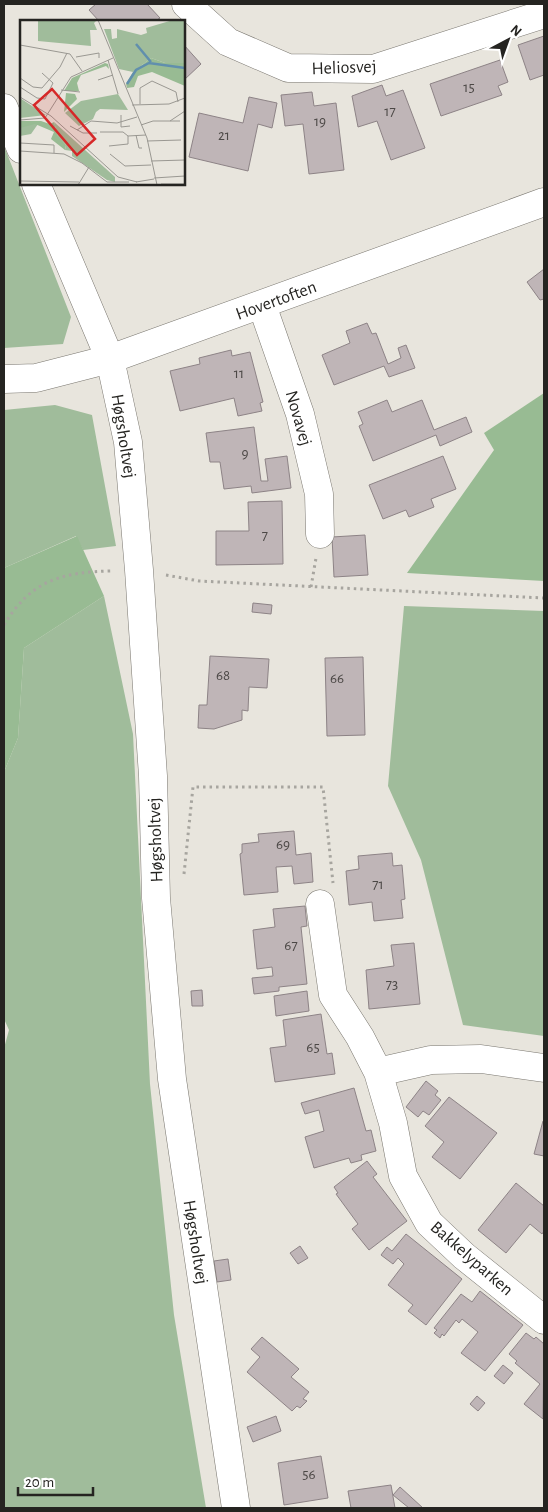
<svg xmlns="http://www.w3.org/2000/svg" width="548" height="1512" viewBox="0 0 548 1512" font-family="'Alegreya Sans',sans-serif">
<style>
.green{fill:#a0bc9b}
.forest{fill:#98bb93}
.building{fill:#bfb5b7;stroke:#8d8386}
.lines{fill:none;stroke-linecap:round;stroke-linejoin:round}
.minor-casing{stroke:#7a7770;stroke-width:29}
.tertiary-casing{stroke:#7a7770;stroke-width:29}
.path{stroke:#a7a59f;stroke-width:3;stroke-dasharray:2.5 4;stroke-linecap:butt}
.minor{stroke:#fff;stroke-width:28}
.tertiary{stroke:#fff;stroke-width:28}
.labels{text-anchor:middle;stroke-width:5;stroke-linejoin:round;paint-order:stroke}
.number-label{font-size:15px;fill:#4c4846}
.street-label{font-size:18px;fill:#252421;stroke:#fff}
.inset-river{fill:none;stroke:#618fad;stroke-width:2.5}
.inset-road{fill:none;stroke:#9a9892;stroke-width:1}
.view{fill:#d62828;fill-opacity:0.15;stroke:#d62828;stroke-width:2.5}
.inset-edge{fill:none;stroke:#252421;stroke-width:2.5}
</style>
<rect width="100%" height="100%" fill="#e8e5dd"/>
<path class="green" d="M4,146L71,317L63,344L4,348Z
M55,405L92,415L116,546L83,550L76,536L4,568V410Z
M104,596L133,734L150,1084L174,1315L206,1508H4V1048L9,1030L4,1019V772L18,738L24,648Z
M404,606L544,611V1036L463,1025L421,860L388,786Z"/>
<path class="forest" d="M544,393V581L407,573L494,450L484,433Z
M77,536L104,596L24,648L18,738L4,772V568Z"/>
<path class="building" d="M96,4H147L160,18L155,21H99L89,10Z
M544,36V75L530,80L518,45Z
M184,45L201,64L184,80Z
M500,60L508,82L498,86L502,95L441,116L430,84Z
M382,85L386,96L403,90L425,148L391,160L377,121L358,127L352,96Z
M312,92L314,106L336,103L344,170L309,174L303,124L285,126L281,95Z
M249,97L277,103L272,128L258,124L248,171L189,157L199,113L243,123Z
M544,269V299L540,300L527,282Z
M367,323L372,334L376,333L388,364L401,358L398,348L406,345L415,368L389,377L384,366L334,385L322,355L350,343L346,331Z
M231,350L232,356L250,352L263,402L260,403L262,411L238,416L234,398L180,411L170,371L200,364L199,358Z
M387,400L392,412L422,400L434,430L466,417L472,432L440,446L436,435L373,461L359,426L363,424L358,412Z
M254,427L261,481H268L265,459L287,456L291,488L252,493L251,486L224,489L220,462H210L206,433Z
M443,456L456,489L431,499L434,507L409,517L406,510L383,519L369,485Z
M282,501L283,564L216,565V531H249L248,502Z
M365,535L368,575L334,577L332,537Z
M253,603L272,605L271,614L252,612Z
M210,656L269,659L267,688L249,687L248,711L242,710V720L214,729L198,728L199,705H207Z
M363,657L365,735L327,736L325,658Z
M294,831L296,855L311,853L313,882L294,884L292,866L276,867L278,892L244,895L240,854L242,853V844L259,842L258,834Z
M392,853L393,866L402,865L405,899L401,900L403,918L374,921L372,902L349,905L346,871L359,869L358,856Z
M305,906L307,926L301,927L307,984L279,987V991L254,994L252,978L273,976L272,967L257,969L253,930L275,927L273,909Z
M414,943L420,1004L369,1009L366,970L394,966L391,945Z
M202,990L203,1006H192L191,991Z
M307,991L309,1011L276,1016L274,996Z
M321,1014L327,1054L332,1053L335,1074L275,1082L270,1048L286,1046L283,1020Z
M426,1081L438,1091L435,1095L441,1100L429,1115L423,1111L418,1117L406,1107Z
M354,1088L366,1131L371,1130L376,1151L361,1155L362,1160L351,1163L349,1158L314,1168L305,1137L324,1131L319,1110L305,1114L301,1103Z
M449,1097L497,1133L460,1179L432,1157L444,1142L425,1126Z
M543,1121H544V1156L534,1154Z
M367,1161L377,1174L373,1177L407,1221L369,1250L352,1229L358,1224L336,1194L338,1193L334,1187Z
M516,1183L544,1206V1231L542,1234L530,1224L506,1253L478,1230Z
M406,1234L462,1279L426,1325L408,1311L413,1305L388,1285L404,1264L398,1258L393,1264L381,1255L387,1247L392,1251Z
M300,1246L308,1258L298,1264L290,1253Z
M228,1259L231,1280L217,1282L214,1261Z
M480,1291L523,1325L485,1371L461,1353L478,1332L462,1319L459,1323L456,1320L444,1336L442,1334L440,1338L434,1333L437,1330L434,1328L461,1294L472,1302Z
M526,1333L534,1339L536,1337L544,1344L543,1419L524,1404L540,1384L515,1363L517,1361L509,1354Z
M262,1337L299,1369L291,1377L309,1392L303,1399L307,1401L300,1408L297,1406L292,1411L247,1372L260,1357L251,1349Z
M503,1365L513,1373L504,1384L494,1376Z
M477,1396L485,1403L478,1411L470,1404Z
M276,1416L281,1431L253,1442L247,1427Z
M321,1456L328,1498L284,1505L278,1463Z
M391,1485L395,1508H351L348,1491Z
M400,1487L423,1508H409L393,1495Z"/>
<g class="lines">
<defs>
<path id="minor" d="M186,4L228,42L288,68L373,69L544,14
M4,108L21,149
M36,184L110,359L128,442L139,570L153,776L156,898L172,1079L236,1508
M262,305L300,414L319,494L320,534
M320,904L333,995L360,1037L378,1072L393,1123L403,1176L429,1223L464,1256L544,1320
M378,1072L431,1060L481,1059L544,1068"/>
<path id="tertiary" d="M4,379L36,378L110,359L544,202"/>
</defs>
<use href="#minor" class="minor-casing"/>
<use href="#tertiary" class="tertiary-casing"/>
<path class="path" d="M166,575L199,581L544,598
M311,587L316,558
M4,625C31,580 62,572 112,571
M184,874L193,787H323L333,883"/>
<use href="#minor" class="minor"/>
<use href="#tertiary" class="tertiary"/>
</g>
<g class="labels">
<g class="number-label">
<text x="469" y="92">15</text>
<text x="390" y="116">17</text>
<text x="320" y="126">19</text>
<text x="224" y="140">21</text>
<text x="239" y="378">11</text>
<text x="245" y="458">9</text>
<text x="265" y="540">7</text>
<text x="223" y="680">68</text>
<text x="337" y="683">66</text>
<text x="283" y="849">69</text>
<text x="378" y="889">71</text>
<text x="291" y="950">67</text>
<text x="392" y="989">73</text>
<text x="313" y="1052">65</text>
<text x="309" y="1479">56</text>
</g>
<g class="street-label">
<text transform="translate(344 67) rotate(-2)" y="6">Heliosvej</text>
<text transform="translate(276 300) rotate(-20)" y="6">Hovertoften</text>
<text transform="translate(299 418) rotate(74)" y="6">Novavej</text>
<text transform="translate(124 436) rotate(81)" y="6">Høgsholtvej</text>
<text transform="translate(155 840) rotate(-92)" y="6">Høgsholtvej</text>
<text transform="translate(196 1242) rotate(81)" y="6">Høgsholtvej</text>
<text transform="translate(472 1258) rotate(41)" y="6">Bakkelyparken</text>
</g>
</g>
<g transform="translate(20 20)">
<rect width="165" height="165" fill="#e8e5dd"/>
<path d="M18,0H77L74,3L77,10H70L71,26L18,21ZM153,0H165V43H145L131,38L113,52L99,49L84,9H91L92,19L97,18V9L121,15L127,13L126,8ZM98,74L108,90L80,89L76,92L73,99L59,106L45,93L61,81ZM0,78L12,86L26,95L0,98ZM0,101L18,104L11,114L0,116ZM34,102L95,157V162L87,160L52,136V131L45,130L46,125L38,117Z" fill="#a0bc9b"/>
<path d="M131,38L145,43H165V66L132,52L118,56L114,67L107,68L106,64L113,52ZM85,43L88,44L89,49L86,46L61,55L57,63L59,71H44L52,58ZM46,73L55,74L57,79L44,92ZM0,101H21L30,104L34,102L38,116L46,125L45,130L31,119L34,112L15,104L0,108Z" fill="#98bb93"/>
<path class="inset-river" d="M116,24L131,42M107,64L116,50L129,43L165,48"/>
<path class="inset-road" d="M78,0L127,118L137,165M0,25L50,34L62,51M56,37L79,33V38M88,40L98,74M0,58L13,67L22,68L40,47L47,33M78,60L93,55M0,67L17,78L25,79L33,63L22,53M41,70L60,72M0,77L31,96L98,157L117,162M120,84V68L132,61L156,72L158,82M112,85L149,84L165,78M101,95V107L110,106M0,100L25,98L51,57L93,38M150,101L165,91M121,105L133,101H160M50,106L63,113H77M57,110L71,101L97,103L117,97M80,112H103L108,116V124L89,126M116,115L119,128H122M108,116L126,115M127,121L161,120M0,123L34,125V133M0,131L44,134L62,143L87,162H109M90,134L105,146L131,145M131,141L165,140M134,158L165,156M0,161L59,162M116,162L134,159M141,164H165M58,165L69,147"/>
<path class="view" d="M32,69L75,119L57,135L14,85Z"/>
<rect width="165" height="165" class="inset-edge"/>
</g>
<rect width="548" height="1512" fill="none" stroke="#252421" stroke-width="10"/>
<g transform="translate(508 40) rotate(41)" stroke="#ffffff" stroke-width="4" paint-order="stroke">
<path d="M0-4L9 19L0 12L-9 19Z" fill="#252421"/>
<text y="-8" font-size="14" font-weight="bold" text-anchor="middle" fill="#252421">N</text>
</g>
<path d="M18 1487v8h75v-8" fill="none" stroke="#252421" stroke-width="2.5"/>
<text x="25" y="1487" font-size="15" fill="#252421" stroke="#ffffff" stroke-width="4" paint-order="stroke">20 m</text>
</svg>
